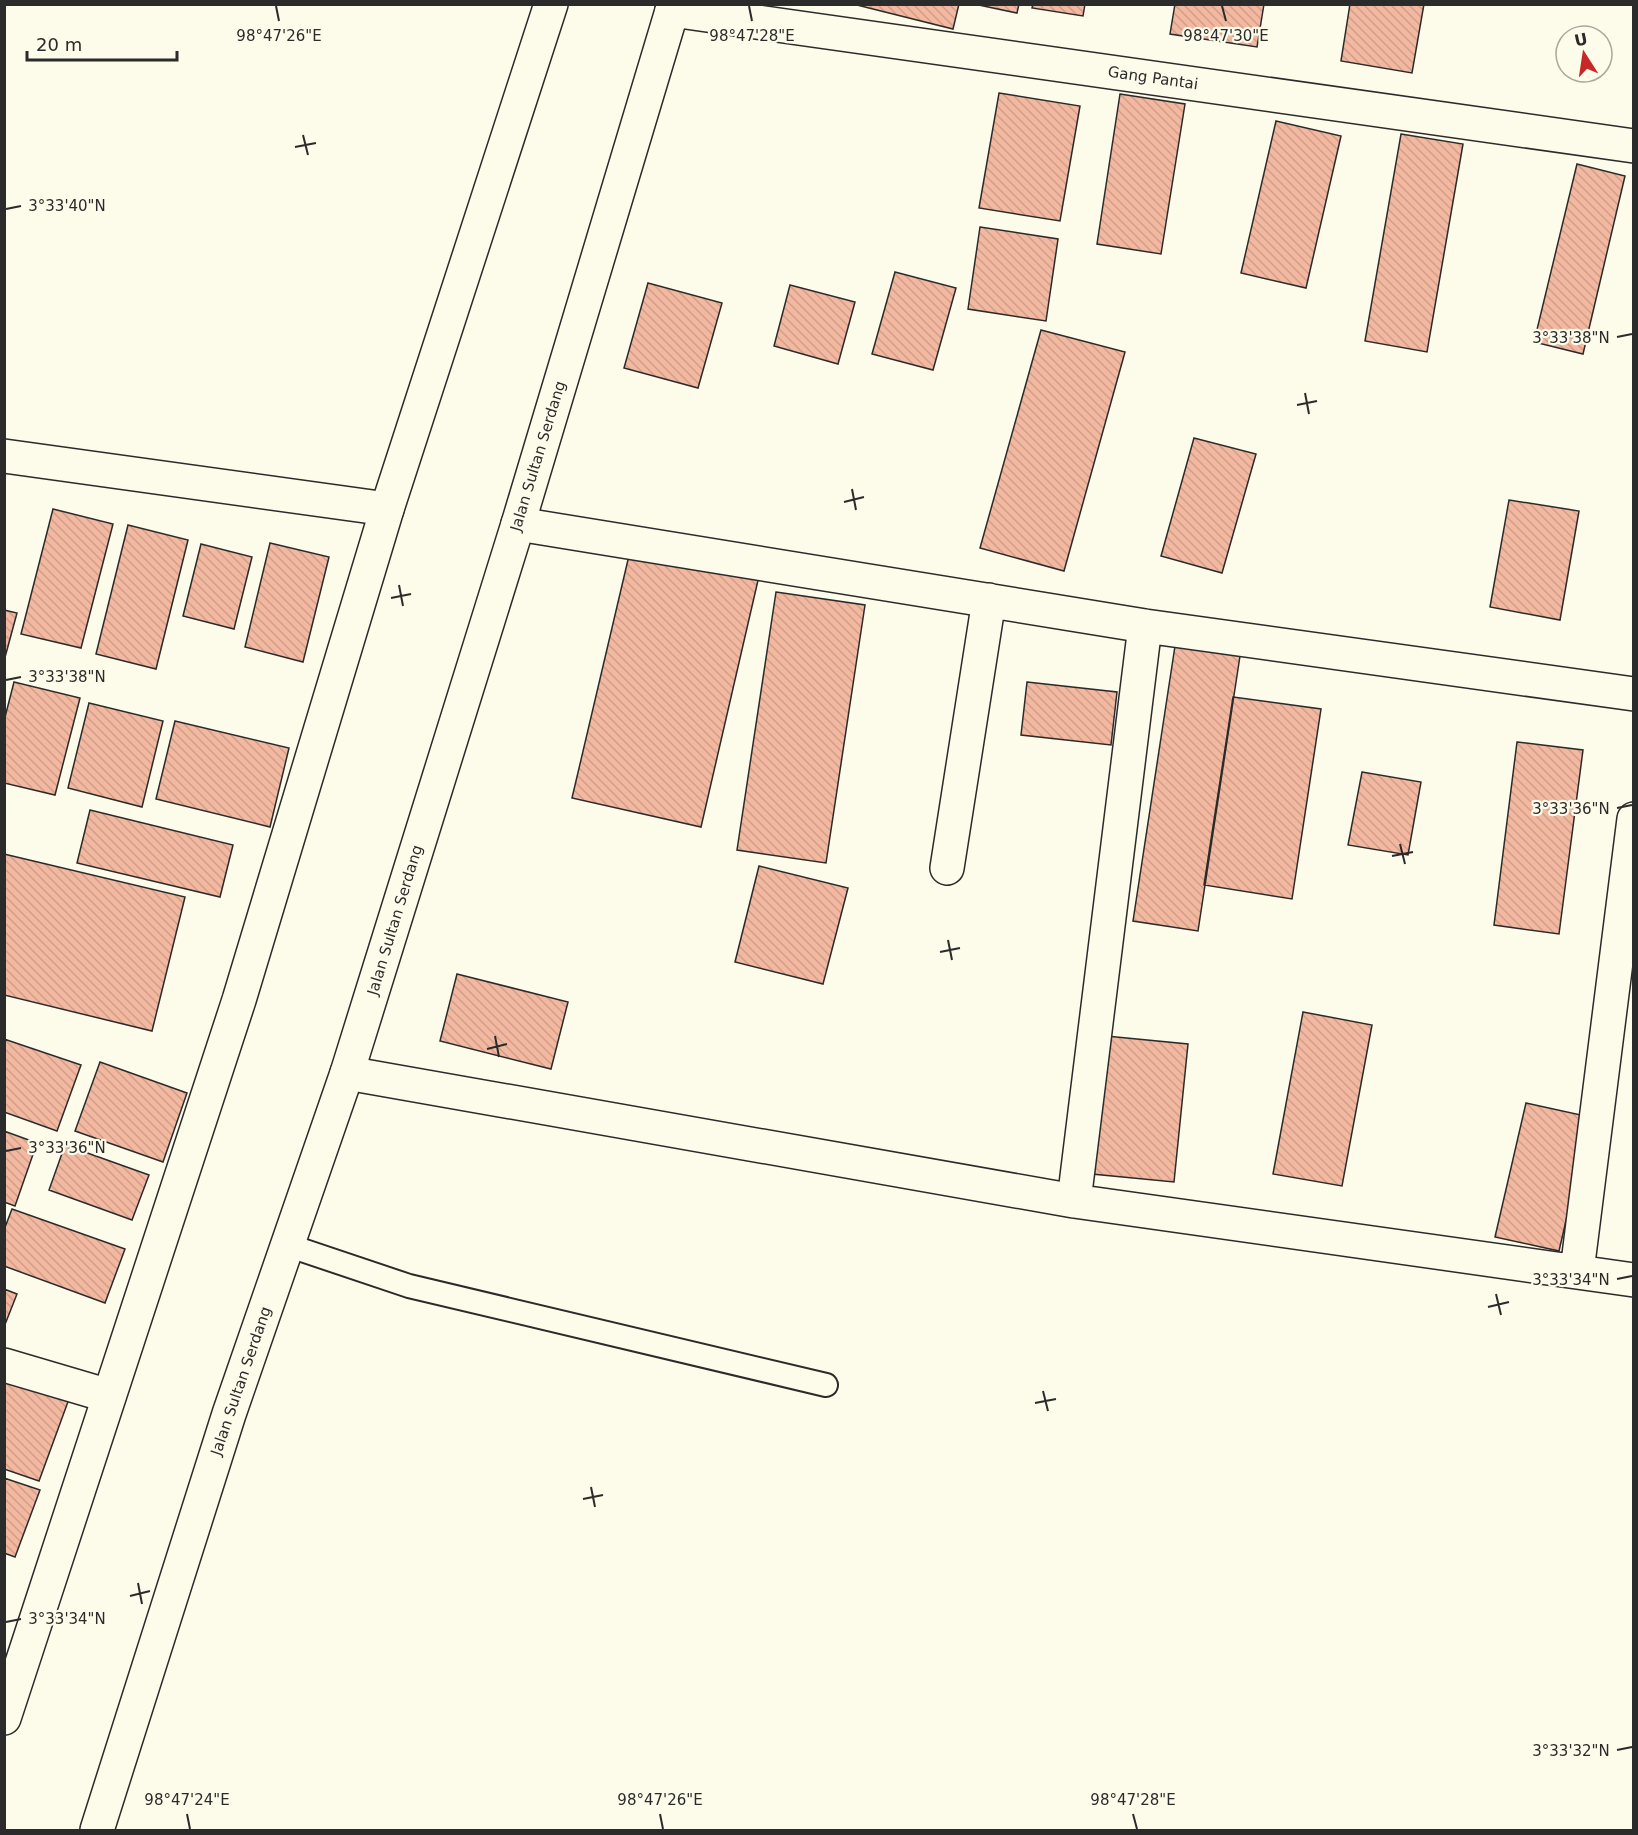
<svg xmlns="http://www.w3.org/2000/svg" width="1638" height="1835" viewBox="0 0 1638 1835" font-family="'DejaVu Sans',sans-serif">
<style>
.building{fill:url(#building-back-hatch);stroke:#2b2b2b;stroke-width:1.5}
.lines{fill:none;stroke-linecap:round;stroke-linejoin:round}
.lane-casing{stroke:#2b2b2b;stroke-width:26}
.street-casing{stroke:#2b2b2b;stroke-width:36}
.highway-casing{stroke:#2b2b2b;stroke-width:36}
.lane{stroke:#fdfbea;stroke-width:22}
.street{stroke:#fdfbea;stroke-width:33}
.highway{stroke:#fdfbea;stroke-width:33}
.ticks{fill:none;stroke:#2b2b2b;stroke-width:2}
.labels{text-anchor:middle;stroke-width:4.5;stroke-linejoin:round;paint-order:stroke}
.street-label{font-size:15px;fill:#2b2b2b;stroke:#fdfbea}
.ticks-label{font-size:15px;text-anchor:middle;fill:#2b2b2b;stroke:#fdfbea;stroke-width:4.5;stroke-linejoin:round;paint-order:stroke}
</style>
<defs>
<pattern id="building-back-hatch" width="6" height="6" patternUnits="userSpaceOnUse" patternTransform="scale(1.5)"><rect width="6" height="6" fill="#f2b8a0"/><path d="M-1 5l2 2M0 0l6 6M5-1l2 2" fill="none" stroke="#d09e8a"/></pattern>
</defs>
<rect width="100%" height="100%" fill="#fdfbea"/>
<path class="building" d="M853,4H959L953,29Z
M974,4H1019L1017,13Z
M1033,4H1085L1083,16L1032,8Z
M1175,4H1264L1257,47L1170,34Z
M1350,4H1424L1412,73L1341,61Z
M999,93L1080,106L1060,221L979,208Z
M1120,94L1185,104L1161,254L1097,244Z
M1276,121L1341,136L1306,288L1241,273Z
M1401,134L1463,144L1427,352L1365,341Z
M1577,164L1625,176L1583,354L1534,342Z
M980,227L1058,239L1046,321L968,309Z
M895,272L956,288L933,370L872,354Z
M648,283L722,303L698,388L624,368Z
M790,285L855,302L838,364L774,346Z
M1041,330L1125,352L1064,571L980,548Z
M1194,438L1256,454L1222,573L1161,556Z
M1509,500L1579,511L1560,620L1490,607Z
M53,509L113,524L81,648L21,634Z
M128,525L188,540L156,669L96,654Z
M270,543L329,557L303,662L245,647Z
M201,544L252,557L234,629L183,616Z
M631,547L759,576L701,827L572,798Z
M776,592L865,605L826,863L737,850Z
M4,610L17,613L4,661Z
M1175,646L1240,656L1198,931L1133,921Z
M14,682L80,698L55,795L4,783V721Z
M1027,682L1117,692L1111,745L1021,735Z
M1233,697L1321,709L1292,899L1204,885Z
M89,703L163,721L142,807L68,788Z
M175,721L289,748L270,827L156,799Z
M1517,742L1583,750L1559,934L1494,925Z
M1362,772L1421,782L1408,855L1348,845Z
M90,810L233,845L220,897L77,863Z
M4,854L185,897L152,1031L4,995Z
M759,866L848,888L823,984L735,962Z
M457,974L568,1002L551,1069L440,1041Z
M1303,1012L1372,1025L1342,1186L1273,1174Z
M1106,1036L1188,1044L1174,1182L1092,1174Z
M4,1039L81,1065L57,1131L4,1112Z
M100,1062L187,1093L163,1162L75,1131Z
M1526,1103L1590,1117L1559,1251L1495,1237Z
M4,1131L37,1143L15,1206L4,1202Z
M65,1145L149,1175L132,1220L49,1190Z
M12,1209L125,1249L105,1303L4,1266V1230Z
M4,1289L17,1294L4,1327Z
M4,1377L69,1399L39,1481L4,1469Z
M4,1478L40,1490L15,1557L4,1553Z"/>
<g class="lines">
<defs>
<path id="lane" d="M287,1245L409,1286L826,1385"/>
<path id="street" d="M672,10L1634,146
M4,456L387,509
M518,524L1145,626L1634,694
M947,868L989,600
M347,1073L1074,1201L1634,1280
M1074,1201L1145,626
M1577,1271L1634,819
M4,1365L109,1396"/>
<path id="highway" d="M4,1718L239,1000L387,509L551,4
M97,1830L229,1414L347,1073L518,524L674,4"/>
</defs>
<use href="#lane" class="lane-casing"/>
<use href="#street" class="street-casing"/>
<use href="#highway" class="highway-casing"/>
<use href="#lane" class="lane"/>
<use href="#street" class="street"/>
<use href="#highway" class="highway"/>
</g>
<path class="ticks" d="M276,6L279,21M749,6L752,21M1222,6L1226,21M303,135L308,155M295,147L316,143M6,209L21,206M1617,337L1632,334M1305,393L1309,414M1297,405L1317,401M852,489L856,510M844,502L864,497M399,585L403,606M391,598L411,594M6,680L21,677M1617,808L1632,805M1400,844L1405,864M1392,856L1413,852M948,940L952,960M940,952L960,948M495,1036L499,1057M487,1049L507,1044M6,1151L21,1148M1617,1279L1632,1276M1496,1294L1501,1315M1488,1307L1509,1302M1043,1391L1048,1411M1035,1403L1056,1399M591,1487L595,1507M583,1499L603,1495M138,1583L142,1604M130,1596L150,1591M6,1622L21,1619M1617,1750L1632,1747M187,1814L190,1829M660,1814L663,1829M1133,1814L1137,1829"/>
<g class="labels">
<g class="street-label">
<text transform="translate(1153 78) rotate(8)" y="5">Gang Pantai</text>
<text transform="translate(538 456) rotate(-73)" y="5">Jalan Sultan Serdang</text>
<text transform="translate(395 920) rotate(-73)" y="5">Jalan Sultan Serdang</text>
<text transform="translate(241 1381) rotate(-71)" y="5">Jalan Sultan Serdang</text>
</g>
</g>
<g class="ticks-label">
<text x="279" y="41">98°47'26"E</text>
<text x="752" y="41">98°47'28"E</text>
<text x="1226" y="41">98°47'30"E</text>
<text x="67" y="211">3°33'40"N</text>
<text x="1571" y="343">3°33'38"N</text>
<text x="67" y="682">3°33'38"N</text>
<text x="1571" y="814">3°33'36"N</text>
<text x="67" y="1153">3°33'36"N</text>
<text x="1571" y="1285">3°33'34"N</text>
<text x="67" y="1624">3°33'34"N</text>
<text x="1571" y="1756">3°33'32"N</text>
<text x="187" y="1805">98°47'24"E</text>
<text x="660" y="1805">98°47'26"E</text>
<text x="1133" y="1805">98°47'28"E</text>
</g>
<rect width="1638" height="1835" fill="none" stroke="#2b2b2b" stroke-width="12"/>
<g transform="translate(1584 54) rotate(348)"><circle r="28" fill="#fdfbea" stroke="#a9a89e" stroke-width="1.5"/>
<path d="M0-4.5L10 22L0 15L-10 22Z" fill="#c62828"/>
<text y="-9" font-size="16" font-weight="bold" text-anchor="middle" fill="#2b2b2b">U</text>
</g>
<path d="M27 51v9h150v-9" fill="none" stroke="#2b2b2b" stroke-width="3"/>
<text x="36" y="51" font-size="18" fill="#2b2b2b" stroke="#fdfbea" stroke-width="4.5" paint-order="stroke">20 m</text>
</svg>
